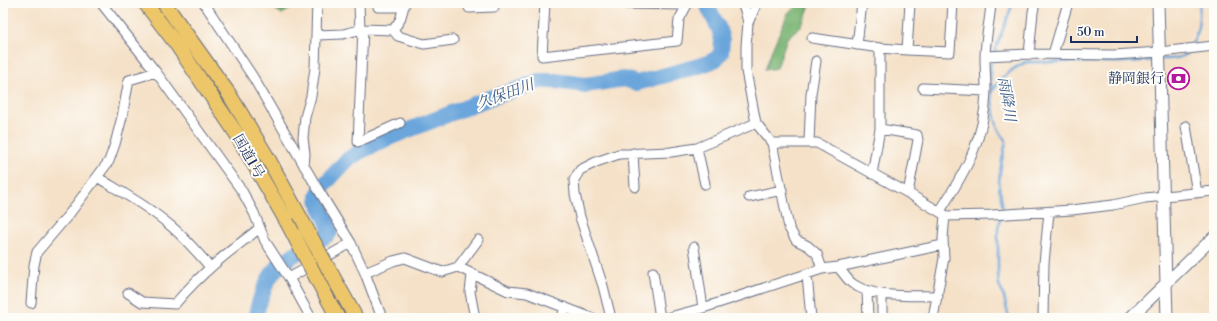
<svg xmlns="http://www.w3.org/2000/svg" width="1217" height="321" viewBox="0 0 1217 321" font-family="'Libre Bodoni','Noto Serif JP',serif">
<style>
.forest{fill:#79b472;stroke:#4a7268}
.lines{fill:none;stroke-linecap:round;stroke-linejoin:round}
.stream{stroke:#6aa6db;stroke-width:2.5}
.river{stroke:#6aa6db;stroke-width:16}
.minor-casing{stroke:#676d83;stroke-width:11}
.tertiary-casing{stroke:#676d83;stroke-width:13}
.trunk-casing{stroke:#676d83;stroke-width:16}
.minor{stroke:#fff;stroke-width:9}
.tertiary{stroke:#fff;stroke-width:11}
.trunk{stroke:#ecc669;stroke-width:14}
.rail{stroke:#1b2f5e;stroke-width:2.5}
.trunk-bridge-casing{stroke:#676d83;stroke-width:16;stroke-linecap:butt}
.trunk-bridge{stroke:#ecc669;stroke-width:14}
.labels{text-anchor:middle;stroke-width:4;stroke-linejoin:round;paint-order:stroke}
.poi-label{font-size:14px;fill:#1b2f5e;stroke:#fdfcf7;text-anchor:end}
.street-label{font-size:14px;fill:#1b2f5e;stroke:#fdfcf7}
.water-label{font-size:15px;font-style:italic;fill:#37598a;stroke:#fdfcf7}
</style>
<rect width="100%" height="100%" fill="#fdfcf7"/>
<filter id="ink" filterUnits="userSpaceOnUse"><feTurbulence type="fractalNoise" baseFrequency=".025" numOctaves="2"/><feDisplacementMap in="SourceGraphic" scale="8" xChannelSelector="R" yChannelSelector="G"/><feConvolveMatrix kernelMatrix="1 2 1 2 8 2 1 2 1" color-interpolation-filters="sRGB"/></filter>
<filter id="wash" filterUnits="userSpaceOnUse"><feTurbulence type="fractalNoise" baseFrequency=".012" numOctaves="4" result="noise"/><feDisplacementMap in="SourceGraphic" scale="16" xChannelSelector="R" yChannelSelector="G"/><feGaussianBlur stdDeviation="0.9" result="paint"/><feColorMatrix in="noise" values="0 0 0 0 0 0 0 0 0 0 0 0 0 0 0 0 0 1.4 0 .05"/><feComposite in="paint" operator="in"/></filter>
<g filter="url(#wash)">
<rect width="100%" height="100%" fill="#f5e1c8"/>
<path class="forest" d="M270,3H298L297,5L282,14L270,6Z
M800,3H811L802,25L787,38L777,68L765,70L771,52L788,13Z"/>
<g class="lines">
<path class="stream" d="M1192,45C1199,32 1199,18 1200,3
M994,53L1013,3
M992,58C988,70 993,116 998,128C1000,133 1004,137 1006,142C1003,155 999,170 999,184C999,193 1004,203 1002,212
M1162,59C1171,59 1183,59 1189,51
M992,91C1000,78 1011,69 1026,62H1125L1157,60
M1001,217L998,228V274L999,285L1004,297L1009,318"/>
<path class="river" d="M323,186L347,160L361,151L391,137L487,99L521,88L539,81H555L586,85L624,79L637,83L699,66L710,62L716,59L721,53L722,40L719,29L706,3
M255,318C259,301 264,284 275,270C285,257 312,245 326,236L330,232C329,218 317,210 318,194"/>
</g>
</g>
<g filter="url(#ink)">
<g class="lines">
<defs>
<path id="minor" d="M101,3L156,72L242,191L254,213L265,241L289,278L311,318
M204,3L253,77L316,186L351,243L365,273L382,318
M359,3L360,30
M545,3L542,56L677,41L679,20L688,3
M741,3L745,10L748,23L746,46V71L756,123L772,143H817L906,192L945,215L943,238L944,258L933,318
M626,4L687,5
M378,7H404
M469,8L494,7V3
M748,23L757,3
M363,29L358,142L400,123
M393,30L398,36L424,44L453,40
M316,35L343,34L363,29L393,30L400,20L405,3
M812,38L880,48L907,50L910,3
M857,45L862,3
M907,50L950,52L953,3
M1029,54L1033,12L1035,3
M1053,54L1068,3
M985,56L1029,54L1114,55L1160,52L1214,46
M923,88L986,91
M1186,126L1197,193
M880,129L917,135L918,140L908,193
M809,142L811,94L816,61
M772,143L789,228L796,240L808,246L817,254L822,269
M697,148L705,184
M633,153L635,187
M304,166L305,154L303,138L305,117L311,96L315,68L317,3
M872,174L880,129V48
M97,177C123,193 149,207 172,227C186,239 198,253 210,267
M749,197L782,190
M940,211C965,172 985,139 986,91C986,80 985,69 985,58C985,39 990,21 991,3
M945,216L992,215L1072,210L1113,205L1145,198L1214,191
M694,247L703,308
M458,267L508,291L527,293L592,318
M838,267C843,272 847,280 853,284C875,299 912,295 938,296
M653,272L660,318
M365,273L393,261L405,258L442,272L458,267L478,240
M472,275L470,292L475,318
M807,275L811,318
M289,278L351,243
M867,291L868,318
M128,293L142,302L175,304C201,273 228,252 260,228
M882,294V318
M31,303L34,265L37,252L70,213L109,161L115,144L122,117L129,80L156,72
M562,318L565,307
M611,318L603,286L580,217L575,194L574,180L580,170L596,162L619,154L671,152L697,148L756,123
M666,318L703,308L822,269L838,267L943,245
M1043,318L1044,263L1049,212"/>
<path id="tertiary" d="M1158,3L1167,318
M1130,318L1214,237"/>
<path id="trunk" d="M145,3L177,45L236,133L287,222
M164,3L229,94L269,160L306,228
M332,275L356,318
M319,283L338,318"/>
</defs>
<use href="#minor" class="minor-casing"/>
<use href="#tertiary" class="tertiary-casing"/>
<use href="#trunk" class="trunk-casing"/>
<use href="#minor" class="minor"/>
<use href="#tertiary" class="tertiary"/>
<use href="#trunk" class="trunk"/>
<path class="rail" d="M3,6L7,3"/>
<defs>
<path id="trunk-bridge" d="M287,222L319,283
M306,228L332,275"/>
</defs>
<use href="#trunk-bridge" class="trunk-bridge-casing"/>
<use href="#trunk-bridge" class="trunk-bridge"/>
</g>
</g>
<defs>
<symbol id="bank-ring" viewBox="-11 -11 22 22"><circle r="9.5" fill="#fdfcf7" stroke="#b5179e" stroke-width="1.5"/><path d="M-6-4H6V4H-6ZM0-2.3a2.3 2.3 0 1 0 0 4.6a2.3 2.3 0 1 0 0-4.6Z" fill="#b5179e"/></symbol>
</defs>
<g fill-rule="evenodd">
<use href="#bank-ring" x="1166" y="66" width="25" height="25"/>
</g>
<g class="labels">
<g class="poi-label">
<text x="1164" y="83">静岡銀行</text>
</g>
<g class="street-label">
<text transform="translate(249 156) rotate(60)" y="5">国道1号</text>
</g>
<g class="water-label">
<text transform="translate(505 94) rotate(-20)" y="5">久保田川</text>
<text transform="translate(1007 99) rotate(81)" y="5">雨降川</text>
</g>
</g>
<rect width="1217" height="321" fill="none" stroke="#fdfcf7" stroke-width="16"/>
<path d="M1071 36v6h66v-6" fill="none" stroke="#1b2f5e" stroke-width="2"/>
<text x="1077" y="36" font-size="12" fill="#1b2f5e" stroke="#fdfcf7" stroke-width="3" paint-order="stroke">50 m</text>
</svg>
